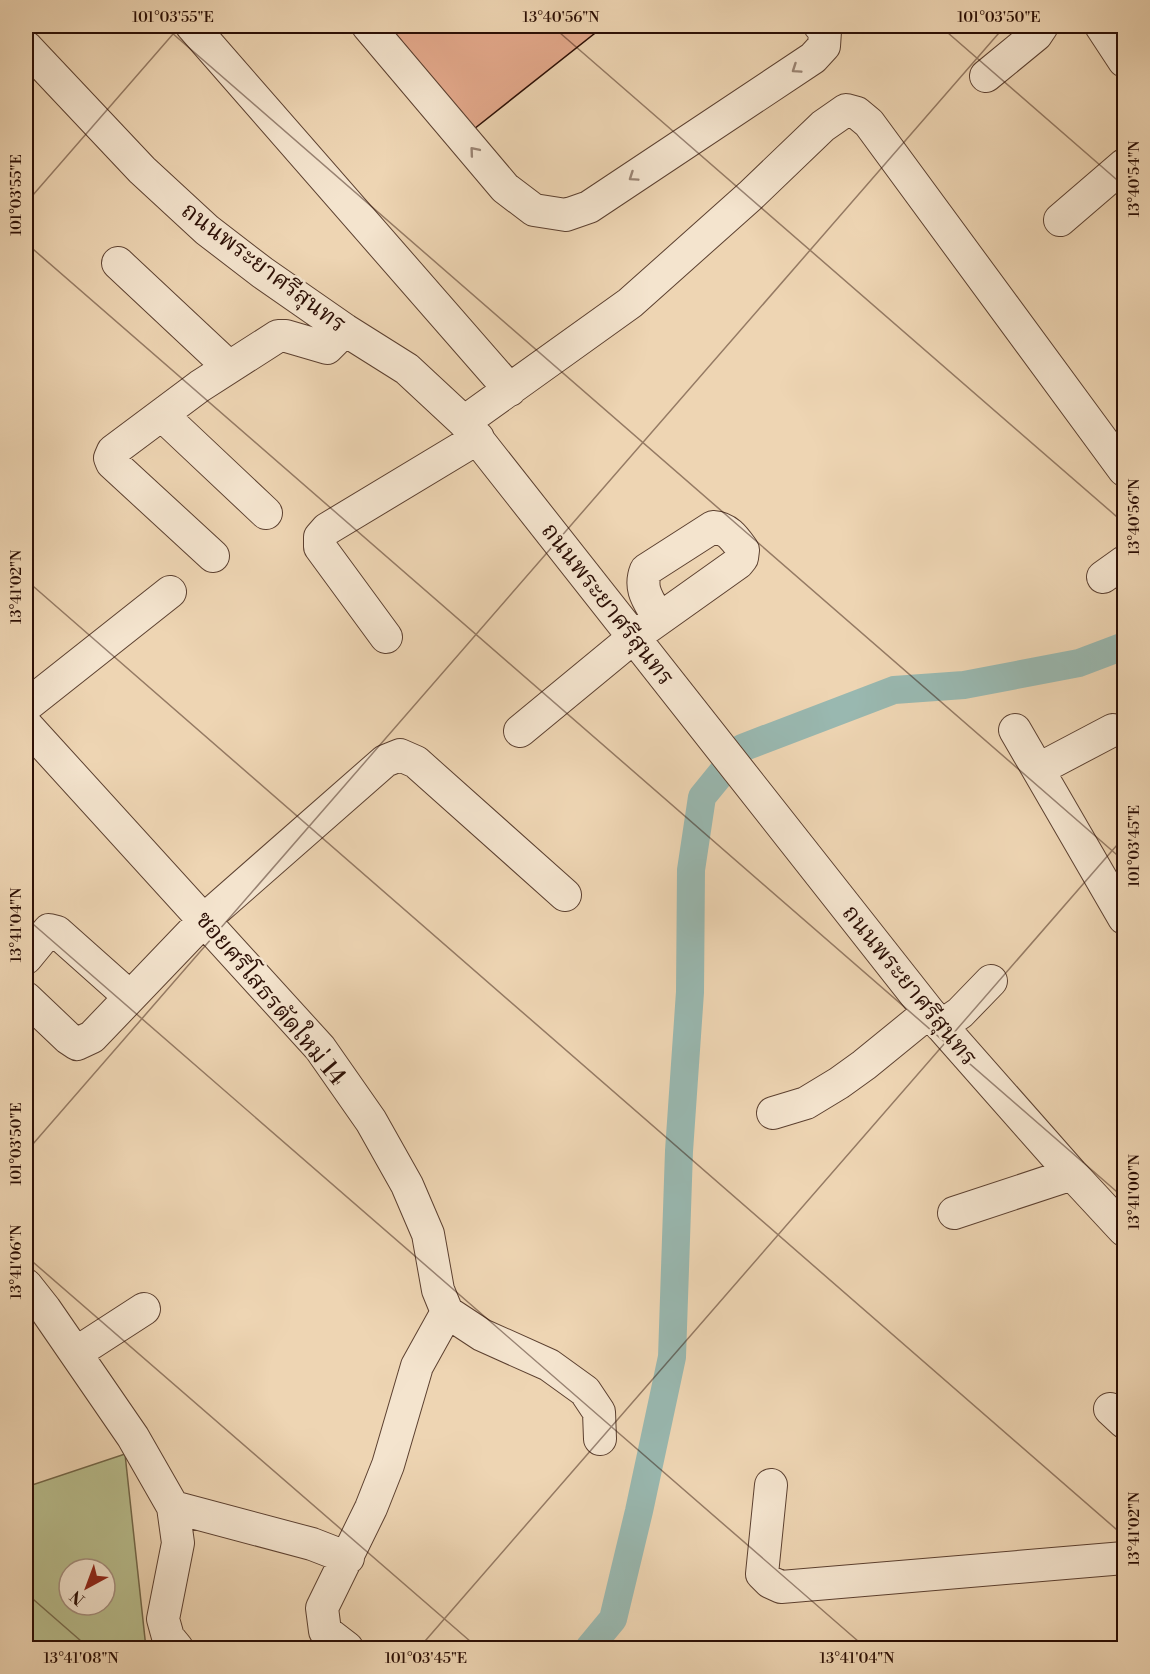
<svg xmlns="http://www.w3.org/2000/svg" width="1150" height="1674" viewBox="0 0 1150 1674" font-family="'Libre Bodoni','Noto Serif Thai',serif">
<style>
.green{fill:#b8bd8d;stroke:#726648;stroke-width:1.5;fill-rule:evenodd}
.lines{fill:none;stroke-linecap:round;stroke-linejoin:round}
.canal{stroke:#99b8b0;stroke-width:28}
.building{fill:#e4a98c;stroke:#2b0e04;stroke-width:1.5}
.minor-casing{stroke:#5c4030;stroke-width:34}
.minor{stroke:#f4e4ce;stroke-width:32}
.oneway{stroke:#9a8473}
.ticks{fill:none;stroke:#2b0e04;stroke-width:1.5;stroke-opacity:0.45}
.labels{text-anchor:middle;stroke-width:5;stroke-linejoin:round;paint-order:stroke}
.street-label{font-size:24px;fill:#2b0e04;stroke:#f4e4ce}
.neatline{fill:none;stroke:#2b0e04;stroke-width:2}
.ticks-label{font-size:15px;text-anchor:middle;fill:#2b0e04}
</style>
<rect width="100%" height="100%" fill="#eed5b3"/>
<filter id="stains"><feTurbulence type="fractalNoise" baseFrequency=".00333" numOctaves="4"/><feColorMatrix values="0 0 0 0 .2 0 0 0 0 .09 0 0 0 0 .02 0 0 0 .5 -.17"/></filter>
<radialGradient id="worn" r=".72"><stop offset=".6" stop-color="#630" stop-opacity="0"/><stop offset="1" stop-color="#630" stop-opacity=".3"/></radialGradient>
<path class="green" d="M125,1454L146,1648H26V1487ZM69,1569H105V1605H69Z"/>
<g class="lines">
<path class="canal" d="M589,1648L613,1619L639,1511L672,1357L679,1151L690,992L691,870L702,797L742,748L894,690L964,685L1079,663L1124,646"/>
</g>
<path class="building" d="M389,26H604L474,129Z"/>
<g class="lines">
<defs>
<path id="minor" d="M192,26L510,390
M368,26L505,188L534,210L566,215L589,207L813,58L824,46L825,31L820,26
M1101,26L1124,61
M26,47L142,170L207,230L263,273L345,330L407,369L464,422L929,1012L1072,1174L1124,1230
M986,76L1036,35L1042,26
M1060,220L1124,165
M118,263L229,367
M162,415L266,513
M464,422L630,303L750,196L823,126L846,110L857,113L869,123L1124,470
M213,556L112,463L110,458L113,451L200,386L278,336H286L327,348L345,330
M1103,577L1124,562
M386,637L320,547V537L327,529L478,438
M26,706L170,592
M26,725L320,1048L371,1121L407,1185L428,1234L438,1290L447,1312L417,1366L388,1465L371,1508L322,1608L325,1631L347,1648
M1015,730L1124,918
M520,731L634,637L738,563L742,558L743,550C735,539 728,528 713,527L646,570C638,590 650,602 659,619
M1039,769L1113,730
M26,958L49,930L57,932L130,997
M26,998L68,1038L77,1044L92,1037L205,919L385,761L400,755L416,762L565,895
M941,1026L960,1013L991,981
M773,1113L806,1103L839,1083L864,1065L929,1012
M954,1213L1072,1174
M26,1285L45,1309L133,1437L173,1507L312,1544L348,1558
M447,1312L482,1335L549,1365L585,1391L599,1412L600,1439
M76,1353L144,1309
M1110,1409L1124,1422
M771,1485L762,1574L770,1582L781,1587L1124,1558
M173,1507L178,1543L163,1619L168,1637L177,1648"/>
</defs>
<use href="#minor" class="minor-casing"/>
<use href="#minor" class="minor"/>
</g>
<defs><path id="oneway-chevron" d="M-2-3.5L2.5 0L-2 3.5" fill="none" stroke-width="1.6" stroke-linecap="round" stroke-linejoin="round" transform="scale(1.5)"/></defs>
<g class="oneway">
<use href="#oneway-chevron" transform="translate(796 69) rotate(146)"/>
<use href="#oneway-chevron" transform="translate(474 151) rotate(-130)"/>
<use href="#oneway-chevron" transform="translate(633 177) rotate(146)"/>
</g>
<path class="ticks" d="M164,26L1124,861M552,26L1124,523M940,26L1124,186M26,203L180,26M26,243L1124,1198M26,580L1124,1536M26,918L866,1648M26,1152L1005,26M26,1256L478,1648M26,1593L89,1648M419,1648L1124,837"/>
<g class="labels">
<g class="street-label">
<text transform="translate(264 267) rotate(37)" y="8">ถนนพระยาศรีสุนทร</text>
<text transform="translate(608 604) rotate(52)" y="8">ถนนพระยาศรีสุนทร</text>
<text transform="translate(910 985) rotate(51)" y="8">ถนนพระยาศรีสุนทร</text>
<text transform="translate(271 998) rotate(50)" y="8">ซอยศรีโสธรตัดใหม่ 14</text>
</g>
</g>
<rect width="1150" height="1674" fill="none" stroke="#eed5b3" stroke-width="66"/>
<g transform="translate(87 1587) rotate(221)"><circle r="28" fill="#f4e4ce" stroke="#a48e7d" stroke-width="1.5"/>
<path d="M0-4.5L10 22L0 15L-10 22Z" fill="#8f2418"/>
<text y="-9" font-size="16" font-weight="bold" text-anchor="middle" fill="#2b0e04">N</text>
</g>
<rect x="33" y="33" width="1084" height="1608" class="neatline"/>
<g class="ticks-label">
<text x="173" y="22">101°03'55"E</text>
<text x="561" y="22">13°40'56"N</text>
<text x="999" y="22">101°03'50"E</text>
<text transform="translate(1134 179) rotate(-90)" y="5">13°40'54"N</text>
<text transform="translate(16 195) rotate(-90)" y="5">101°03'55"E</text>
<text transform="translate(1134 517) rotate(-90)" y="5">13°40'56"N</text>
<text transform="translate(16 587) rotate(-90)" y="5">13°41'02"N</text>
<text transform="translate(1134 846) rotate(-90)" y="5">101°03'45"E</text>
<text transform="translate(16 925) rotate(-90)" y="5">13°41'04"N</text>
<text transform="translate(16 1144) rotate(-90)" y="5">101°03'50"E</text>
<text transform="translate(1134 1192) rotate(-90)" y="5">13°41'00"N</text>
<text transform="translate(16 1262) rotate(-90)" y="5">13°41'06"N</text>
<text transform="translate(1134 1529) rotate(-90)" y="5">13°41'02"N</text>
<text x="81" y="1663">13°41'08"N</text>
<text x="426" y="1663">101°03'45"E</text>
<text x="857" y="1663">13°41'04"N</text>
</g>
<rect width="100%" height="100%" filter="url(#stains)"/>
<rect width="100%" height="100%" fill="url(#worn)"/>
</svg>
